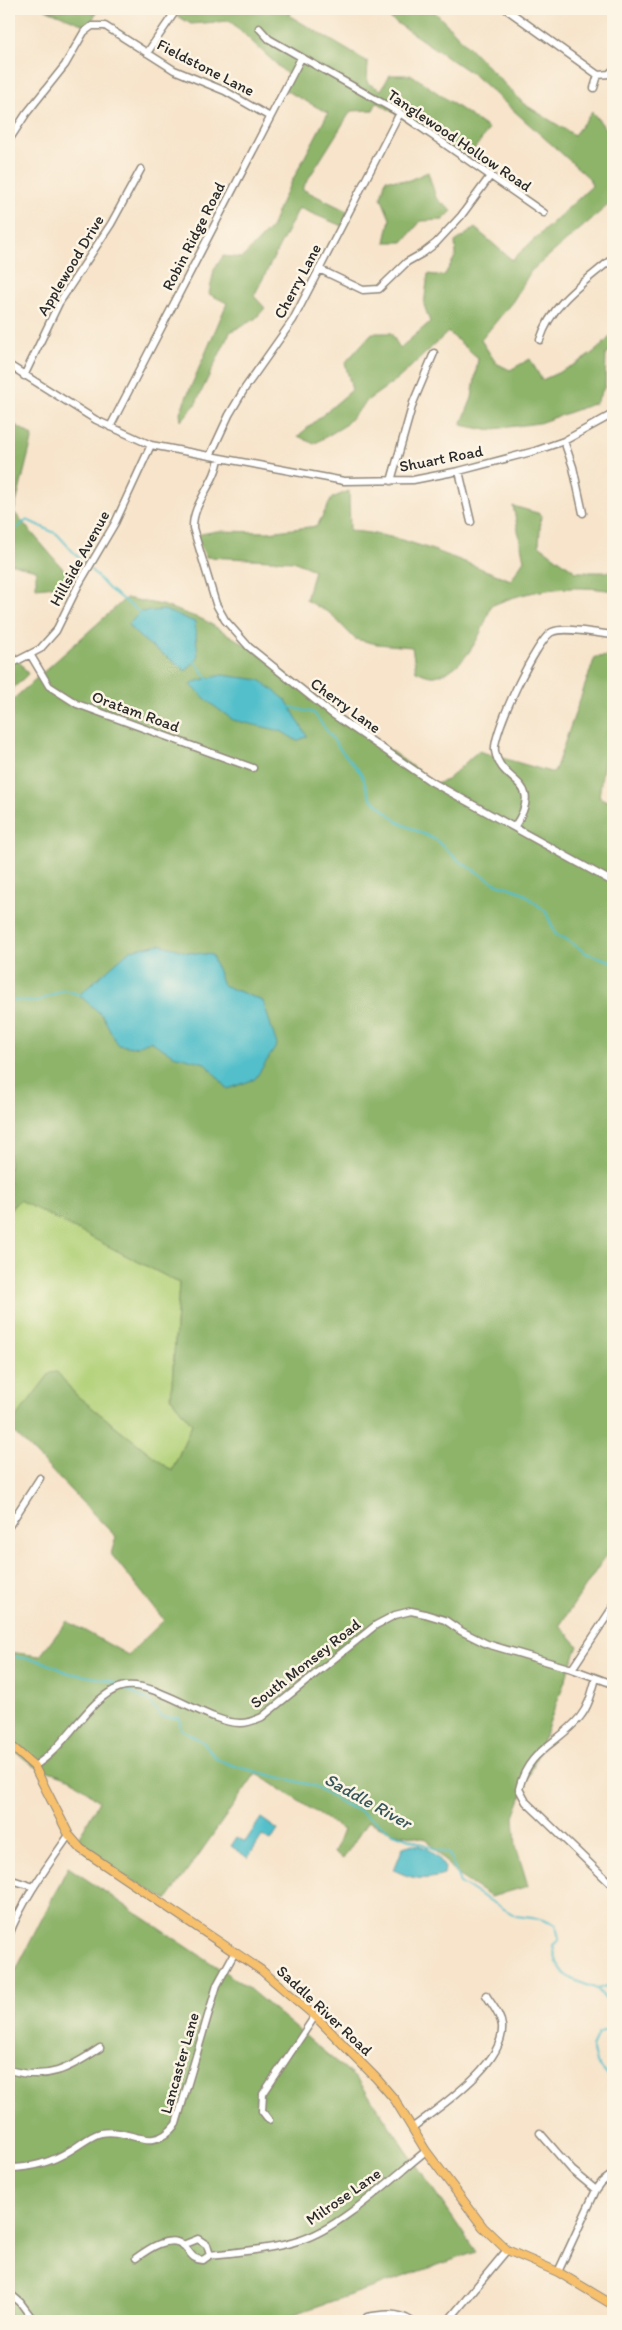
<svg xmlns="http://www.w3.org/2000/svg" width="622" height="2330" viewBox="0 0 622 2330" font-family="Itim,sans-serif">
<style>
.green{fill:#b3d27a;stroke:#6f7e52}
.forest{fill:#8eb46a;stroke:#5c704a}
.water{fill:#52bfca;stroke:#3e757a}
.lines{fill:none;stroke-linecap:round;stroke-linejoin:round}
.stream{stroke:#52bfca;stroke-width:2}
.minor-casing{stroke:#91887b;stroke-width:9}
.major-casing{stroke:#91887b;stroke-width:10}
.minor{stroke:#fff;stroke-width:6}
.major{stroke:#f7c06c;stroke-width:8}
.labels{text-anchor:middle;stroke-width:5;stroke-linejoin:round;paint-order:stroke}
.street-label{font-size:16px;fill:#2b2b2b;stroke:#fcf5e5}
.water-label{font-size:18px;font-style:italic;fill:#37575b;stroke:#fcf5e5}
</style>
<rect width="100%" height="100%" fill="#fcf5e5"/>
<filter id="ink" filterUnits="userSpaceOnUse"><feTurbulence type="fractalNoise" baseFrequency=".02" numOctaves="2"/><feDisplacementMap in="SourceGraphic" scale="10" xChannelSelector="R" yChannelSelector="G"/><feConvolveMatrix kernelMatrix="1 2 1 2 8 2 1 2 1" color-interpolation-filters="sRGB"/></filter>
<filter id="wash" filterUnits="userSpaceOnUse"><feTurbulence type="fractalNoise" baseFrequency=".0096" numOctaves="4" result="noise"/><feDisplacementMap in="SourceGraphic" scale="20" xChannelSelector="R" yChannelSelector="G"/><feGaussianBlur stdDeviation="1.12" result="paint"/><feColorMatrix in="noise" values="0 0 0 0 0 0 0 0 0 0 0 0 0 0 0 0 0 1.4 0 .05"/><feComposite in="paint" operator="in"/></filter>
<g filter="url(#wash)">
<rect width="100%" height="100%" fill="#f7e4cb"/>
<path class="green" d="M19,1199L179,1283L171,1398L192,1424L172,1471L76,1395L57,1372L9,1427V1211Z"/>
<path class="forest" d="M45,9H98L89,27Z
M178,9H292L290,16L368,62L367,83L381,90L390,75H412L489,129L467,159L377,102L373,110L351,111L302,189L349,212L342,226L299,208L254,296L265,308L255,319L230,332L195,405L181,421L180,412L227,303L209,294L214,270L223,256L242,258L271,228L282,200L328,113L285,90L291,78L230,21L191,24L174,14Z
M376,9H432L524,104L574,135L592,112L613,137V201L531,271L513,301L481,340L496,363L510,370L530,359L542,380C569,368 594,357 613,333V351L606,354L605,386L596,403L539,423L486,430L461,425L472,398L478,358L448,332L399,378L368,400L344,426L314,444L298,436L352,390L345,363L372,333H391L400,348L430,322L424,305L428,274L444,276L456,255L455,242L475,228L512,260L592,186L589,178L474,75Z
M428,172L436,198L452,211L443,220L421,221L403,242H385L390,219L381,197L386,179L407,181Z
M9,421L33,436L14,512L76,584L36,588V570L9,563Z
M349,491L350,531C405,534 459,561 511,580L524,560L513,506L541,514L539,545L576,572H613V591C573,584 528,589 491,606C482,633 466,670 435,676C429,677 421,673 416,671L412,647L377,644L355,639L331,614L306,600L314,570L293,561L206,557L195,535L217,531L268,532L317,526L332,498Z
M126,598L162,605L204,620L249,647L436,784L447,780L478,751L554,773L595,657L613,656V695L599,797L613,804V1545L560,1625L578,1646L514,1817L516,1846L528,1886L491,1897L456,1874L427,1839L391,1832L368,1821L343,1859L334,1853L343,1830L256,1773L167,1900L88,1855L79,1837L99,1801L72,1779L34,1766L9,1747V1652L40,1656L67,1621L128,1655L164,1620L111,1554L116,1537L9,1427L50,1373L57,1372L76,1395L172,1471L192,1424L171,1398L179,1283L19,1200L9,1211V703Z
M9,652L14,654L28,674L9,693Z
M68,1867L247,1987L359,2081L476,2252L280,2319L267,2321H9V1984Z"/>
<path class="water" d="M164,610L195,622L198,658L186,671C168,656 142,643 128,625L140,612Z
M222,675L260,680L286,700L307,736L297,741L281,731L233,720L210,703L191,685L197,681Z
M160,944L187,952L212,955L223,985L263,1001L277,1045L255,1079L228,1089L205,1063L173,1055L150,1041L134,1047L118,1045L102,1015L79,995L130,950Z
M261,1818L278,1830L271,1841L262,1836L248,1858L231,1846L237,1837L245,1842Z
M413,1844C431,1848 435,1852 445,1867L444,1875C425,1881 411,1879 394,1870L403,1847Z"/>
<g class="lines">
<path class="stream" d="M9,534L27,520L57,534L87,567
M91,570L109,589L142,614
M194,660L209,680
M290,707L314,713L340,749L361,773L370,797L398,822L436,840L459,861L495,883L522,892L546,912L556,935L566,939L586,953L613,962
M9,1000L36,1002L64,990L80,995
M9,1652L16,1657L41,1661L69,1673L108,1680L120,1686
M126,1689L150,1702L161,1717L179,1718L181,1729L203,1742L218,1760L241,1768L315,1786L343,1804L360,1811L391,1832L449,1854L460,1883L516,1916L540,1919L556,1925L559,1940L553,1945C558,1979 568,1977 597,1989L613,1984
M597,1989L613,2008
M613,2028L598,2034L592,2047L596,2062L613,2082"/>
</g>
</g>
<g filter="url(#ink)">
<g class="lines">
<defs>
<path id="minor" d="M506,9L598,75
M259,28L269,39L400,113L544,213
M147,53L177,9
M594,88L598,75L609,74L613,70
M9,140L26,114L65,65L84,32L92,26H105L174,70L225,91L270,117
M319,269L363,290L379,289L407,262L423,253L436,243L461,216L491,175
M540,340C552,302 584,283 613,258
M9,365L96,420L151,445L344,481L413,480L459,471L535,451L564,441L613,414
M24,376L59,303L111,224L141,169
M110,427L301,58
M564,441L573,467L583,513
M210,456L229,415L245,388L293,320L400,113
M219,458C216,483 192,503 193,528L216,604L225,620L249,647L331,713L430,781L613,882
M459,471L471,522
M391,481L413,403L434,353
M30,654L49,686L77,704L253,768
M9,665L40,649L56,631L79,584L115,523L151,445
M515,826C546,778 501,786 495,751C492,733 537,639 552,632C565,626 599,634 613,635
M9,1526L40,1478
M572,1669L613,1607
M596,1678C592,1692 589,1706 580,1717C557,1745 528,1749 519,1789L526,1802L609,1882
M34,1766C66,1748 88,1697 121,1687C155,1678 207,1724 241,1723C249,1723 255,1720 262,1717L376,1625L395,1615L411,1611L425,1614L445,1620L461,1631L487,1644L572,1669L613,1684
M9,1879L34,1887
M9,1935C23,1899 47,1867 69,1835
M9,2070C47,2081 69,2069 100,2048
M269,2120L262,2111L263,2094L315,2016
M412,2128C439,2107 505,2064 502,2026C501,2015 492,2005 486,1995
M540,2133L572,2170L596,2190
M9,2168C31,2168 52,2162 71,2150C80,2145 91,2135 101,2133C131,2127 151,2156 176,2124L217,1985L235,1952
M183,2245L198,2239L207,2245L210,2255
M136,2258C147,2250 170,2233 184,2246C191,2253 191,2259 203,2260L210,2255C238,2252 274,2249 301,2240C340,2228 392,2178 426,2151
M558,2272L596,2190L602,2182L613,2174
M9,2293L20,2302L34,2321
M367,2317C382,2314 398,2312 411,2321
M448,2321L507,2250"/>
<path id="major" d="M9,1744L34,1766L69,1835L81,1849L261,1970L315,2016L376,2078L395,2100L426,2151L483,2227L507,2250L558,2272L613,2305"/>
</defs>
<use href="#minor" class="minor-casing"/>
<use href="#major" class="major-casing"/>
<use href="#minor" class="minor"/>
<use href="#major" class="major"/>
</g>
</g>
<g class="labels">
<g class="street-label">
<text transform="translate(206 67) rotate(27)" y="6">Fieldstone Lane</text>
<text transform="translate(460 140) rotate(34)" y="6">Tanglewood Hollow Road</text>
<text transform="translate(193 236) rotate(-63)" y="6">Robin Ridge Road</text>
<text transform="translate(70 265) rotate(-59)" y="6">Applewood Drive</text>
<text transform="translate(297 281) rotate(-62)" y="6">Cherry Lane</text>
<text transform="translate(441 458) rotate(-11)" y="6">Shuart Road</text>
<text transform="translate(79 558) rotate(-61)" y="6">Hillside Avenue</text>
<text transform="translate(346 705) rotate(36)" y="6">Cherry Lane</text>
<text transform="translate(136 711) rotate(20)" y="6">Oratam Road</text>
<text transform="translate(305 1663) rotate(-38)" y="6">South Monsey Road</text>
<text transform="translate(325 2010) rotate(43)" y="6">Saddle River Road</text>
<text transform="translate(179 2063) rotate(-74)" y="6">Lancaster Lane</text>
<text transform="translate(343 2196) rotate(-35)" y="6">Milrose Lane</text>
</g>
<g class="water-label">
<text transform="translate(368 1801) rotate(29)" y="6">Saddle River</text>
</g>
</g>
<rect width="622" height="2330" fill="none" stroke="#fcf5e5" stroke-width="30"/>
</svg>
